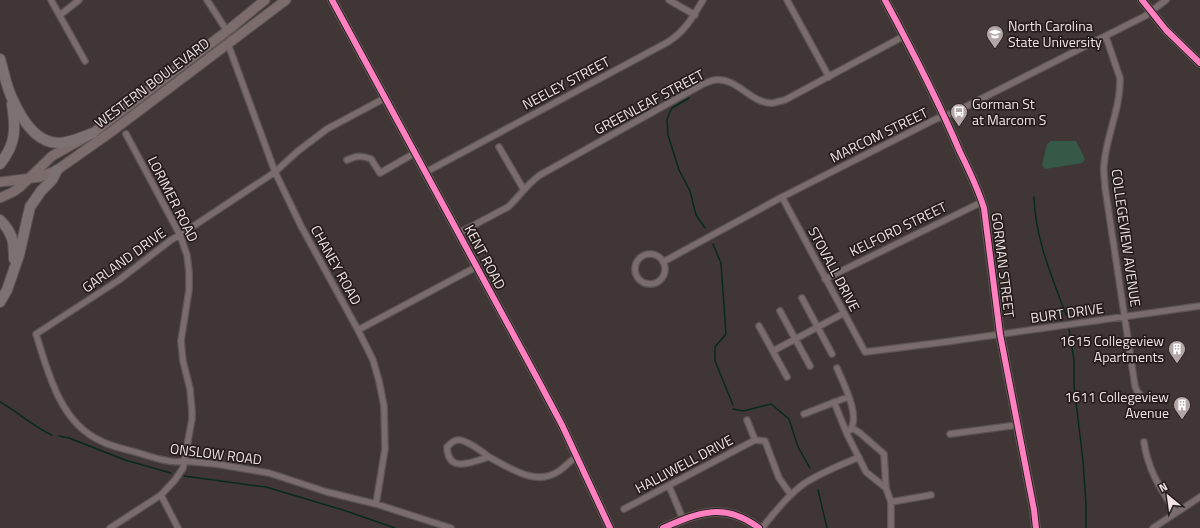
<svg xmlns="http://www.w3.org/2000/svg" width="1200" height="528" viewBox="0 0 1200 528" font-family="'Titillium Web',sans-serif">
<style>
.green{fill:#355946}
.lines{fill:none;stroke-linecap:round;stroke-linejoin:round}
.stream{stroke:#062a1b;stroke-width:1.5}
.street-casing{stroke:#5c5352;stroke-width:8}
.secondary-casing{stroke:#5c5352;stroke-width:10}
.primary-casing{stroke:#5c5352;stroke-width:11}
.highway-casing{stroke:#5c5352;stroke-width:12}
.street{stroke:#7a6c6c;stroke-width:5.5}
.secondary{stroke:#7d6d6d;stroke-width:8}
.primary{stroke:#7c6c6b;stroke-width:9}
.highway{stroke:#7d7272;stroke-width:10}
.cycleway-casing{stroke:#251c1c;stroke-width:8}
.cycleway{stroke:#ff80c0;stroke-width:6}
.labels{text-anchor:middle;stroke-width:3.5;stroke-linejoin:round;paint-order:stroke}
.poi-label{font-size:14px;fill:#f0e3e2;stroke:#251c1c;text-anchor:start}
.street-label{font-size:14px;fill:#f0e3e2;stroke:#251c1c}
</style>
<rect width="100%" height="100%" fill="#413636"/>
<path class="green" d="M1051,141H1076L1085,159L1082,163L1045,169L1042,165L1047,144Z"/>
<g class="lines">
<path class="stream" d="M689,98L672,108L670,112L667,119L668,135L679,170L690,191L696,215L705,228
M1034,197C1035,238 1052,277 1066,315
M713,244L721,263L726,334L715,347V361L733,405
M1069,329L1074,360V385L1083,461L1086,504V528
M0,402C18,412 34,427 52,435
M733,409L743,411L771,404L789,419L798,447L810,468
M59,436L69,438L125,460L171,473
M184,476L266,487L343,510L395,528
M818,490L827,528"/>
<defs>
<path id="street" d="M51,0L85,61
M207,0L227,31
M669,0L695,15
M787,0L829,77
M60,15L79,0
M1106,37L1120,78C1121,108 1106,136 1104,165C1103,172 1105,180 1105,187L1135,386L1137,391L1142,397
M228,44L275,172L301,226L358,330L373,360L379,381L384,406L385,449L376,504
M385,98L327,129L298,151L275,172L180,235L171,240L119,280L36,334C48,372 60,423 101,441C112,447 126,449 139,453C151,457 172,464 184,461L216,464L269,473L327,492L376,504L451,528
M499,147L524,190
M347,160C356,156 361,155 371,159L380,173L415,153
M426,172L668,42C685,31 693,17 703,0
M782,197L865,352L945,342L1200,306
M459,233L508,207C520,196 526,185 540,175L703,84C707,83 711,80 715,80C738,77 750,104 773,103C777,102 781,101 785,100L904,36
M635 269a15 15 0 1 1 30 0a15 15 0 1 1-30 0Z
M663,262L782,197L936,119L953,113L1145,16L1166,0
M825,279L982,202
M802,298L832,354
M780,311L810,366
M759,326L787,377
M358,330L476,267
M773,351L844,313
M837,368C843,383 861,416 850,430
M834,402L847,434L866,472L886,488
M804,414L848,397
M747,420L755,440L765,441L779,478L791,495
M852,428L860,433L884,454L886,488L891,502V528
M950,434L1017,425
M1144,442C1148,471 1161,489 1176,513
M489,457C483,452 465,439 458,440C453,440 450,444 447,447C448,474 472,462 489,457C510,468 536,487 559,471C565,467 570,461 576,457
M669,486L683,519
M161,495L178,528
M891,502L931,495
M624,509L755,440
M110,528L161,495L175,480L183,468L192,419V411L190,389L183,361L181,341L189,290V272L187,255L180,235L126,134
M762,528C775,512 788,495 805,483C822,472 841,465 859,457
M1153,528L1200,497"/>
<path id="secondary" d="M332,0L537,378L562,425L610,528
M885,0C912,50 938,100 960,152C969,170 978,189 984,208L1000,334L1034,510L1036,528
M1142,0L1166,30L1200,63
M663,528C699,512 725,502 759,528"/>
<path id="primary" d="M0,182L40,177L57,170L111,132L286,0
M0,198L13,192L20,187L52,156L93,133L227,31L265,0"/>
<path id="highway" d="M0,59C4,72 6,86 12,98C20,116 35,143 58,143C70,143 82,137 93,133
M0,164C16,144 16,129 12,104
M0,220C13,233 14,242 14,259
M0,302L7,290L19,255L30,207L41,191L52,180L57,170"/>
</defs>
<use href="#street" class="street-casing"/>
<use href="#secondary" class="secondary-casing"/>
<use href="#primary" class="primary-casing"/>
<use href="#highway" class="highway-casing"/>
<use href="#street" class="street"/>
<use href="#secondary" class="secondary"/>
<use href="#primary" class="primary"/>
<use href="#highway" class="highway"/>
<defs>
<path id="cycleway" d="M332,0L537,378L562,425L610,528
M885,0C912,50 938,100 960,152C969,170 978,189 984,208L1000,334L1034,510L1036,528
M1142,0L1166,30L1200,63
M663,528C699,512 725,502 759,528"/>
</defs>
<use href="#cycleway" class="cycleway-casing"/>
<use href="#cycleway" class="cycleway"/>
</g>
<defs>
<symbol id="university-pin" viewBox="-11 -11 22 30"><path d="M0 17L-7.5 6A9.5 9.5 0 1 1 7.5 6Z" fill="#b3a6a6" stroke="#251c1c"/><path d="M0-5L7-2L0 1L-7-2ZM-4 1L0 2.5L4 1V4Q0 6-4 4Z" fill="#fff"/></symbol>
<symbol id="bus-pin" viewBox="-11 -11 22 30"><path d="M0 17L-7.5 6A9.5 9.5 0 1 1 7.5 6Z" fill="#b3a6a6" stroke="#251c1c"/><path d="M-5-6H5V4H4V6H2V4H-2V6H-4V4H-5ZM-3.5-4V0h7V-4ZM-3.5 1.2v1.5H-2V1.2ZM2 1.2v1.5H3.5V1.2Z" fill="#fff"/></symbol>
<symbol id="building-pin" viewBox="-11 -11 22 30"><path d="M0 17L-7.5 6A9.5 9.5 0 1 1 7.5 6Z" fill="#b3a6a6" stroke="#251c1c"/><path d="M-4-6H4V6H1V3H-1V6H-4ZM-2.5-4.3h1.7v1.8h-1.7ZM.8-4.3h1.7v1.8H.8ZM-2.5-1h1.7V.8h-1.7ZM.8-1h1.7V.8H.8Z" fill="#fff"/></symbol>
</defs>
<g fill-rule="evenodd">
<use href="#university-pin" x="985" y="24" width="20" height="27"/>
<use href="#bus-pin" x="949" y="102" width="20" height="27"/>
<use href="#building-pin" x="1167" y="339" width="20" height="27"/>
<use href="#building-pin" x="1172" y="395" width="20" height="27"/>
</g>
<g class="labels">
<g class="poi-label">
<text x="1008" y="31">North Carolina<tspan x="1008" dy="16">State University</tspan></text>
<text x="972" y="109">Gorman St<tspan x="972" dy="16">at Marcom S</tspan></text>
<text x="1164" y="346" text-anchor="end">1615 Collegeview<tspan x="1164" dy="16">Apartments</tspan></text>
<text x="1169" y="402" text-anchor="end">1611 Collegeview<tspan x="1169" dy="16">Avenue</tspan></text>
</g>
<g class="street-label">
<text transform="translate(152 83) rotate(-37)" y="5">WESTERN BOULEVARD</text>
<text transform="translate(566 83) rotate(-28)" y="5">NEELEY STREET</text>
<text transform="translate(649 102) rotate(-28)" y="5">GREENLEAF STREET</text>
<text transform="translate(879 135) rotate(-26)" y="5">MARCOM STREET</text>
<text transform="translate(173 199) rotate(63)" y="5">LORIMER ROAD</text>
<text transform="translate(898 229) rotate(-26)" y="5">KELFORD STREET</text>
<text transform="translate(1126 238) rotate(82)" y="5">COLLEGEVIEW AVENUE</text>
<text transform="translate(485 257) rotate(62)" y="5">KENT ROAD</text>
<text transform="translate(124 260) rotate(-36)" y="5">GARLAND DRIVE</text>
<text transform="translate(336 265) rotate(61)" y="5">CHANEY ROAD</text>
<text transform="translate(1003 265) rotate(83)" y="5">GORMAN STREET</text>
<text transform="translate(834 269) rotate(62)" y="5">STOVALL DRIVE</text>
<text transform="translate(1067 313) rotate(-8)" y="5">BURT DRIVE</text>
<text transform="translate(216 454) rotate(7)" y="5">ONSLOW ROAD</text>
<text transform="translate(684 464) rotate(-28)" y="5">HALLIWELL DRIVE</text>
</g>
</g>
<g transform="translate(1168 496) rotate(331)" stroke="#251c1c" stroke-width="3" paint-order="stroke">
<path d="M0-3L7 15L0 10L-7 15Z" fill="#f0e3e2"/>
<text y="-6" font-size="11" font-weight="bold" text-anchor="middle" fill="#f0e3e2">N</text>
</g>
</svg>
